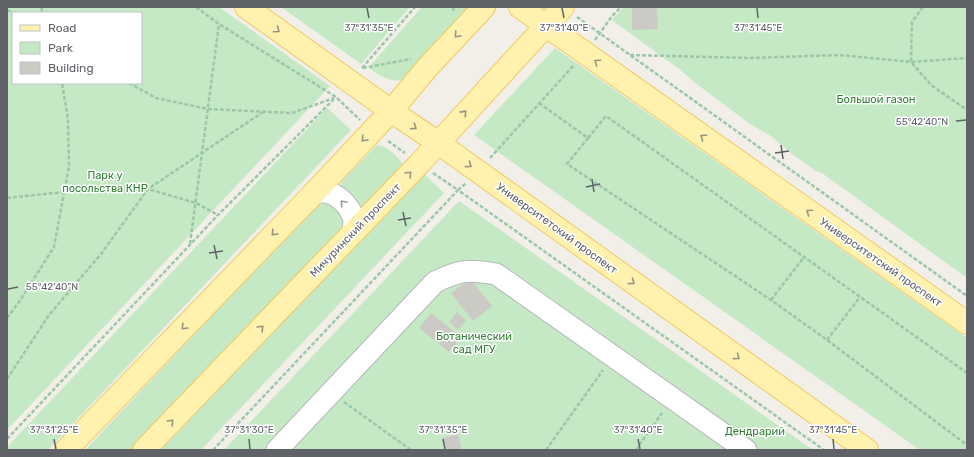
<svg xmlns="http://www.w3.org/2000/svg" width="974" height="457" viewBox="0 0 974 457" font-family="Rubik,sans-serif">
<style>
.green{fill:#c5e8c5;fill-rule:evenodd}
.building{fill:#cccac5}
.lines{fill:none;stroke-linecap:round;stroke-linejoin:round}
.minor-casing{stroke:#b5b8bc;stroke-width:23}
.major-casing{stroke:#f2c960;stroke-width:24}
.path{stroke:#9cc7a9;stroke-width:2.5;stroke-dasharray:4 2;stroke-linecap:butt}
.minor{stroke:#fff;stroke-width:21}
.major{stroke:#fff2af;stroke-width:22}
.oneway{stroke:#979581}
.oneway2{stroke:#979a9d}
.ticks{fill:none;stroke:#5f6368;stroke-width:1.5}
.labels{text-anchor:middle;stroke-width:3;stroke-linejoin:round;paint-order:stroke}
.park-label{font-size:11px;fill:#348238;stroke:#fff}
.street-label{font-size:11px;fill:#5f6368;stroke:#fff}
.ticks-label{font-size:10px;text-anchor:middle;fill:#5f6368;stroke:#fff;stroke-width:3;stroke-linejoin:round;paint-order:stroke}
</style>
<rect width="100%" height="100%" fill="#f1efe8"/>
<path class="green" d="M7,7H219L330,86L7,430ZM13,13H141V83H13Z
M281,7H410L361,64Z
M422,7H472L407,79C391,84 381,76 368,68Z
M624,7H967V278L822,173L816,171L796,157L771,136L750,124L694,82L683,72L612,20Z
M555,48L967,338V450H920L474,135Z
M327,108L351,130L48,450H7V447Z
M377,145C386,145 402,158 403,167L363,207L358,206L340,188L341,182Z
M423,173L444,193L201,450H161Z
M459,201L813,450H224Z
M328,202L334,203L346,225L131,450H85L317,205Z"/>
<path class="building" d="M632,7H657L658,29L632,30Z
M470,279L492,306L473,321L451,293Z
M457,312L466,320L458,330L449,322Z
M431,313L461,337L449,352L419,328Z
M458,434L462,450H445L442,438Z"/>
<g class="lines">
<defs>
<path id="minor" d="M314,193C317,192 320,192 323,192C337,192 351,207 354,220C354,224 353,229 353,233
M277,450L435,282C460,270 468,269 496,274L746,450"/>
<path id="major" d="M246,7L391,111L437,142L867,450
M520,7L967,323
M66,450L314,193L391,111L427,68L484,7
M144,450L419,164L563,7"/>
</defs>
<use href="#minor" class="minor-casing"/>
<use href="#major" class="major-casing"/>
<path class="path" d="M41,7L43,13
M196,7L219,24L336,97L360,120
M453,7L454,13
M923,7L912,22L911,62L931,85L967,110
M7,10L14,13
M577,17L967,296
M595,40L612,16L621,7
M630,55L749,58L840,55L911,62L967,58
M362,68L415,7
M363,68L411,59
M129,83L156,98L208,109L292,113L334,98
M539,103L588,138L567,164L771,300L827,340L967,445
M588,138L606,116L967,373
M388,141L405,153
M490,158L574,65
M433,173L458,190L466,183
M7,198L63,192L148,189L196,203L218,215
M190,244L219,24
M771,300L804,257
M7,318L19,302L54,247L69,166L68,119L62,83
M827,340L860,297
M7,379L49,315L101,254L148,189L263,112
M344,402L411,450
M7,439L218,215L336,97
M213,450L458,190L824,450
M546,450L603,370
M636,450L662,413"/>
<use href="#minor" class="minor"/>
<use href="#major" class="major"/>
</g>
<defs><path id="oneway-chevron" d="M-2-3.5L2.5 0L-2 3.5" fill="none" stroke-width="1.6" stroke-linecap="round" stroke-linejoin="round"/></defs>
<g class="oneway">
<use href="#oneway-chevron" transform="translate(277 30) rotate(35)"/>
<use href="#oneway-chevron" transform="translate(457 35) rotate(133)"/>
<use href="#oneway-chevron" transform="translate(597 62) rotate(-145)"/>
<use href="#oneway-chevron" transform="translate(464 113) rotate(-48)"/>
<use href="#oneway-chevron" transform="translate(414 127) rotate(34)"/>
<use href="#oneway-chevron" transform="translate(703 137) rotate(-145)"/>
<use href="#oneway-chevron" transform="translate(364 139) rotate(133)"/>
<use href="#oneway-chevron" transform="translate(469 165) rotate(36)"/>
<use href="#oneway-chevron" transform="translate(409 174) rotate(-46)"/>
<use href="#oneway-chevron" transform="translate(809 212) rotate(-145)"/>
<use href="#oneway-chevron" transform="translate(274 233) rotate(134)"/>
<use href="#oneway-chevron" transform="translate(632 282) rotate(36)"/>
<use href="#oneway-chevron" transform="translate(184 327) rotate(134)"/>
<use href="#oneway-chevron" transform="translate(261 328) rotate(-46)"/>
<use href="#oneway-chevron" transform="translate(737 357) rotate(36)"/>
<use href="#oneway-chevron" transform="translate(171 422) rotate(-46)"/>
</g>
<use class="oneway2" href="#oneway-chevron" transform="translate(343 203) rotate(-133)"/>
<path class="ticks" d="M367,8L369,18M562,8L564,18M757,8L758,18M956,121L966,120M781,145L783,159M775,153L789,151M592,179L594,192M586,187L600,184M403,212L406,226M398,220L411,218M214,245L217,259M209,253L223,251M8,289L18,287M54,439L56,449M249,439L250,449M443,439L445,449M638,439L640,449M833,439L834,449"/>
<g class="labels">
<g class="park-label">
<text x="876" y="103">Большой газон</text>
<text x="105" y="179">Парк у<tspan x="105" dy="13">посольства КНР</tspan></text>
<text x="474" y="340">Ботанический<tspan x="474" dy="13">сад МГУ</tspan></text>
<text x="755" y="435">Дендрарий</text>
</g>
<g class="street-label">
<text transform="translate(557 228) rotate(36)" y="4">Университетский проспект</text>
<text transform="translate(355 230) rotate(-46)" y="4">Мичуринский проспект</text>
<text transform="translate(881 262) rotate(35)" y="4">Университетский проспект</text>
</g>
</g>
<g class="ticks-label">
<text x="369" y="31">37°31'35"E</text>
<text x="564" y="31">37°31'40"E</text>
<text x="758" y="31">37°31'45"E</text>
<text x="922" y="125">55°42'40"N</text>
<text x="52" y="290">55°42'40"N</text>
<text x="54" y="433">37°31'25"E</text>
<text x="249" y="433">37°31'30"E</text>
<text x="443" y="433">37°31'35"E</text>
<text x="638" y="433">37°31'40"E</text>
<text x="833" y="433">37°31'45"E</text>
</g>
<rect width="974" height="457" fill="none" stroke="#5f6368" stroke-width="16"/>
<rect x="12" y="12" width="130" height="72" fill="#ffffff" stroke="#bfc1c3"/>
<rect x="20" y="25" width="20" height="6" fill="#fff2af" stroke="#bfc1c3"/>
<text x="48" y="32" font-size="12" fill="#5f6368">Road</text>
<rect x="20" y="42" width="20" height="12" fill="#c5e8c5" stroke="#bfc1c3"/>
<text x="48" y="52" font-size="12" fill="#5f6368">Park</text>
<rect x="20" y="62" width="20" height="12" fill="#cccac5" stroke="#bfc1c3"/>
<text x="48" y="72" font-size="12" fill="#5f6368">Building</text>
</svg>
